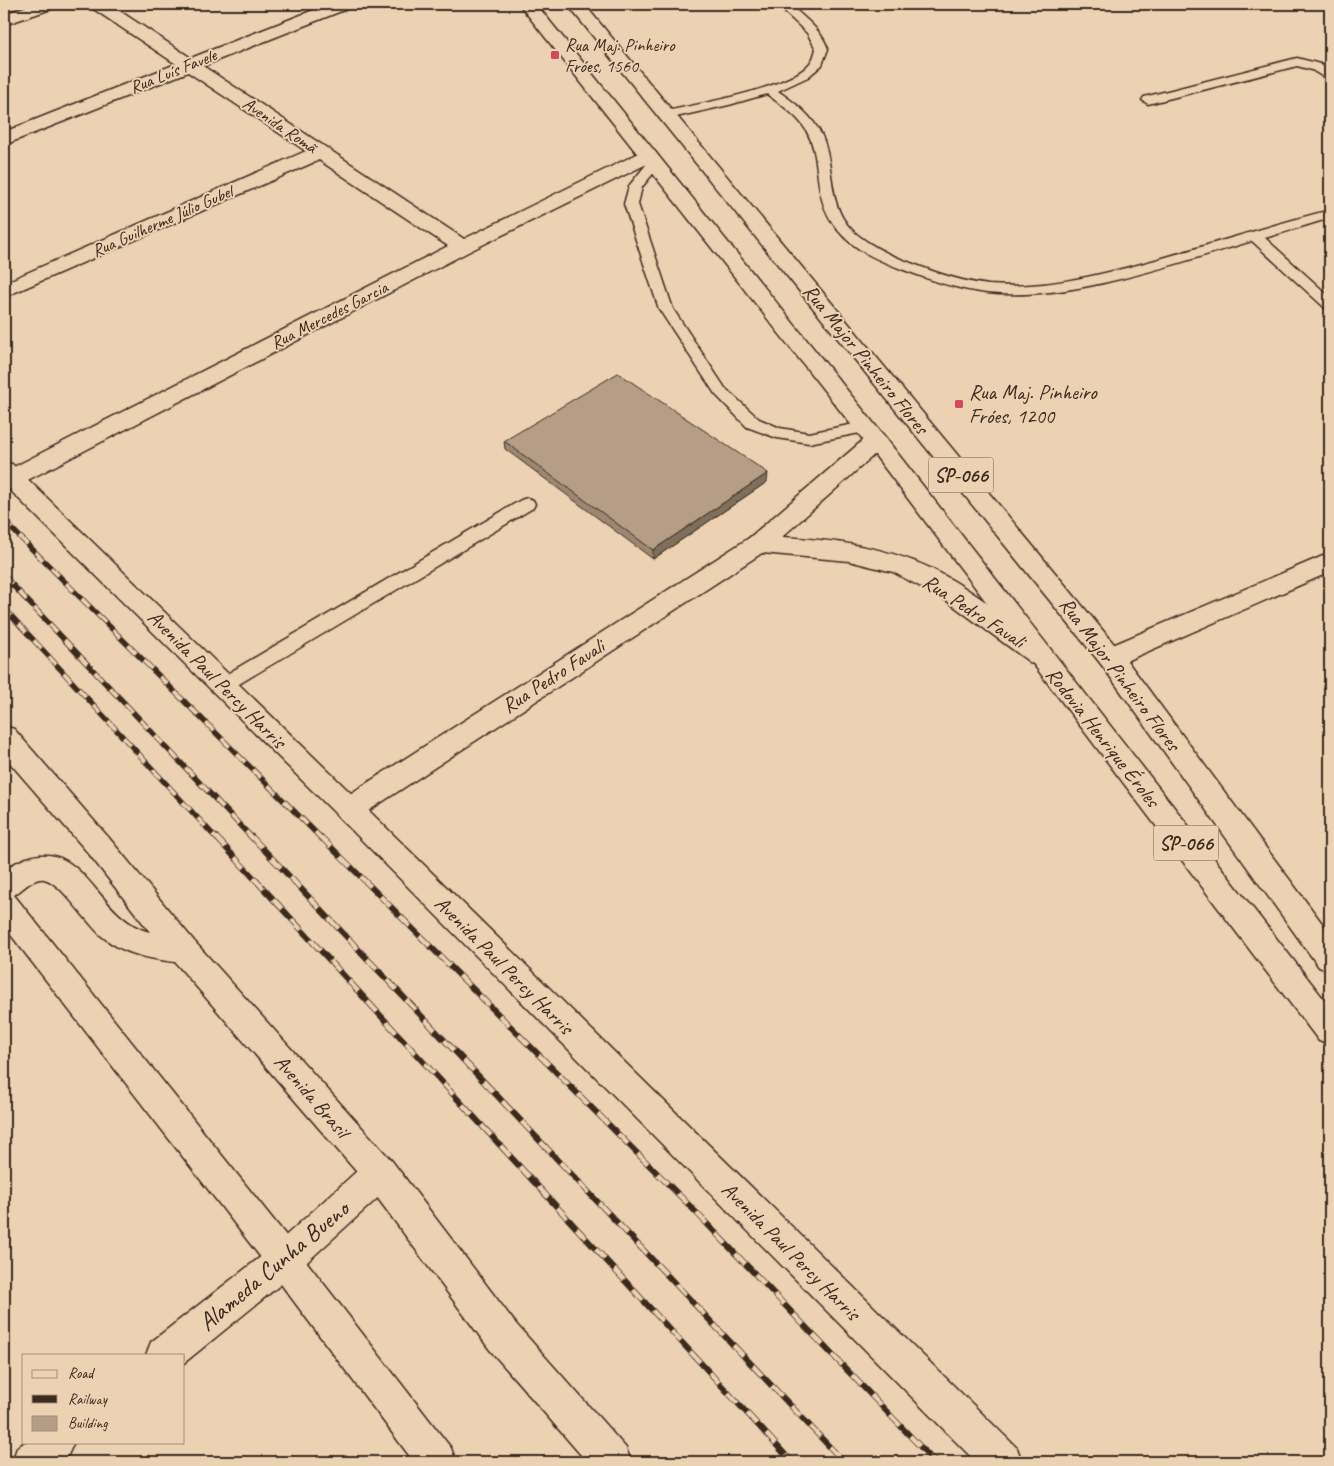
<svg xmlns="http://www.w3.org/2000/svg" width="1334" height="1466" viewBox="0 0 1334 1466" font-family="Caveat,sans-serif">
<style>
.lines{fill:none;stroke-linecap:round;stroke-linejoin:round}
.service-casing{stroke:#3b2a1e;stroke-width:3}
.minor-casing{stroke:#3b2a1e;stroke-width:3}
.tertiary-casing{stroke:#3b2a1e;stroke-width:3}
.secondary-casing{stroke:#3b2a1e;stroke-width:3}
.trunk-casing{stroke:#3b2a1e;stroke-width:3}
.service{fill:#ecd1b3;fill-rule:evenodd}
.minor{fill:#ecd1b3;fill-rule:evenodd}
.tertiary{fill:#ecd1b3;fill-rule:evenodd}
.secondary{fill:#ecd1b3;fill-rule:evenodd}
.trunk{fill:#ecd1b3;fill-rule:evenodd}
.rail-far1-casing{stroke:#3b2a1e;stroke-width:5.5}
.rail-casing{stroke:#3b2a1e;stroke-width:6}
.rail-far1{stroke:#ecd1b3;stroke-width:4;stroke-dasharray:11;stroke-linecap:butt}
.rail{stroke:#ecd1b3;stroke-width:4.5;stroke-dasharray:14;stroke-linecap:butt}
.wall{fill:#9c8872;stroke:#3b2a1e}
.shaded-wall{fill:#7f6f5d;stroke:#3b2a1e}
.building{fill:#b59e85;stroke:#3b2a1e}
.poi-dot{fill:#d1495b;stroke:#ecd1b3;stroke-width:2}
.labels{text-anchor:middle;stroke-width:4;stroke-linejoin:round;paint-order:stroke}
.far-poi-label{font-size:18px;fill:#3b2a1e;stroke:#ecd1b3;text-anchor:start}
.far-street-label{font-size:18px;fill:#3b2a1e;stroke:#ecd1b3}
.shield{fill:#ecd1b3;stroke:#705c4b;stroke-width:1}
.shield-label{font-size:20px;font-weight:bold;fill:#3b2a1e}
.street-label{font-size:21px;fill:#3b2a1e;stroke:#ecd1b3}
.poi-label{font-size:21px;fill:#3b2a1e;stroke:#ecd1b3;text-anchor:start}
.near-street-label{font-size:25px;fill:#3b2a1e;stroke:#ecd1b3}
</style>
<rect width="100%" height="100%" fill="#ecd1b3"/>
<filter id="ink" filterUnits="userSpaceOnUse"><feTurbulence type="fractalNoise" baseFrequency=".02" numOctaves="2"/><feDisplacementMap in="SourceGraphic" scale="10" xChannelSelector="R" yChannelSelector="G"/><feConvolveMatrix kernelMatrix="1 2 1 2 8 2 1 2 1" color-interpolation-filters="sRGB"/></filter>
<g filter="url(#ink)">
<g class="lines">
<defs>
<path id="service" d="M776,4H789C803,17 822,30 828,49L822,65L808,77L778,91C795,103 813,116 822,136C836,168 826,205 853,231C871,247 894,257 916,265C939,274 964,282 989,285C1040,289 1092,277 1141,264C1204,247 1267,226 1330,210V218L1265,238L1330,297V309L1325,308L1252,241C1174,264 1068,302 987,293C959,290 931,280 904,270C880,261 853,250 837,229C810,195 824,162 806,130C797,115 781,105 767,94L729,105L667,119L661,115L663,112C695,104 796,89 812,60C814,57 815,52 816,49L807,33Z
M1297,58L1320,64L1330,72V81L1312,70L1297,66L1148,104L1142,100L1144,97Z
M654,160L661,164L642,187L638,204L673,309L725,388L759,419L780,428L809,433L864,422L870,423L872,427L870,431L809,443L777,438L747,427L715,394L659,309L624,204L629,186L649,161Z
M527,498L533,500L535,504L533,508L229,690L223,692L217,690L214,685L217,680L521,500Z"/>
<path id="minor" d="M33,4H56L54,8L4,25V14Z
M90,4H109L191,58L329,4H351L349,8L203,66L464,239L641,152L648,150L655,152L658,156L655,160L470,251L20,484L12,486L4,484V472L448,246L319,160L4,297V283L306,151L188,72L4,145V132L176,64L92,8Z
M876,433L884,436L888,441L884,446L782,537C833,540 883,546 930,568C973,589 1011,621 1049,649L1053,656L1049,663L1040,666L1031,663L947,601L893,572L849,561L762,553L359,817L349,821L339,817L335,809L339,801L749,538L868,436Z
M1330,553V572L1119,664L1110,667L1101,664L1097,657L1101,650Z
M380,1157L392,1161L397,1173L392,1185L296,1272L184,1363V1355H146L151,1342L272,1248L368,1161Z
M25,1442H74L68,1455L60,1462H12L17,1448Z"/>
<path id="tertiary" d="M4,462L12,464L359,801L1017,1448L1022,1462H976L339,817L4,484Z"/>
<path id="secondary" d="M4,726L14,729L109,838L194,941L392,1161L516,1324L626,1448L631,1462H587L490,1350L368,1185L175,962C150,959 123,954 103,937C88,925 61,882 44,879C34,877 22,890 14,895L296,1248L451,1448L456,1462H414L272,1272L4,926V870C82,817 91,918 150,932L89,854L4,756Z"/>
<path id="trunk" d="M519,4H536L884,436L1330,1007V1045L1319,1041L868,446Z
M567,4H584L1119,650L1330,934V971L1319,967L1101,664Z"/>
</defs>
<use href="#service" class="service-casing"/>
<use href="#minor" class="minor-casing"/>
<use href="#tertiary" class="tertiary-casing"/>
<use href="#secondary" class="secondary-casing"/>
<use href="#trunk" class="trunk-casing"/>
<use href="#service" class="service"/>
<use href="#minor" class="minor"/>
<use href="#tertiary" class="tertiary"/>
<use href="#secondary" class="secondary"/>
<use href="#trunk" class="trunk"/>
<defs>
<path id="rail-far1" d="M4,521L322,839
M4,576L253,839
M4,608L217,839"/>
<path id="rail" d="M216,837L792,1462
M252,837L844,1462
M321,837L689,1205L935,1462"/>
</defs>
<use href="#rail-far1" class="rail-far1-casing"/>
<use href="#rail" class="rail-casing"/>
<use href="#rail-far1" class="rail-far1"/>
<use href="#rail" class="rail"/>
</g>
<path class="wall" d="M504,441L767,482L653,559L505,449Z"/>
<path class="shaded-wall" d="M768,473L767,482L653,559V550Z"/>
<path class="building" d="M618,373L768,473L653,550L504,441Z"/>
</g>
<g class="poi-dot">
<rect x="550" y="50" width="10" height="10" rx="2.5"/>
<rect x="954" y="399" width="10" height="10" rx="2.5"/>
</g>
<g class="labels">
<g class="far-poi-label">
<text x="565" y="51">Rua Maj. Pinheiro<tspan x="565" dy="21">Fróes, 1560</tspan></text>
</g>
<g class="far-street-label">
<text transform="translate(173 71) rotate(-22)" y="6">Rua Luís Favele</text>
<text transform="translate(280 125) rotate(34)" y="6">Avenida Romã</text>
<text transform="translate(162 221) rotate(-24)" y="6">Rua Guilherme Júlio Gubel</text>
<text transform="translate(329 315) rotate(-27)" y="6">Rua Mercedes Garcia</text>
</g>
<g class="shield">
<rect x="928.5" y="457.5" width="65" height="35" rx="4"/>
<rect x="1153.5" y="825.5" width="65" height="35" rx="4"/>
</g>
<g class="shield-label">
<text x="961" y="482">SP-066</text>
<text x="1186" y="850">SP-066</text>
</g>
<g class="street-label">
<text transform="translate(866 359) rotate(51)" y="7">Rua Major Pinheiro Flores</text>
<text transform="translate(974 611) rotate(33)" y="7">Rua Pedro Favali</text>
<text transform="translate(1120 674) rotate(53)" y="7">Rua Major Pinheiro Flores</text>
<text transform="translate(553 676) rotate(-33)" y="7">Rua Pedro Favali</text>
<text transform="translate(217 679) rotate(45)" y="7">Avenida Paul Percy Harris</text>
<text transform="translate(1103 737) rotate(52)" y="7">Rodovia Henrique Éroles</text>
<text transform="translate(504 965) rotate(45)" y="7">Avenida Paul Percy Harris</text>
<text transform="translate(312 1096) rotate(49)" y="7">Avenida Brasil</text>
<text transform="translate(791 1251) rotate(45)" y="7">Avenida Paul Percy Harris</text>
</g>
<g class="poi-label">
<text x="969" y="399">Rua Maj. Pinheiro<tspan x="969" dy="24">Fróes, 1200</tspan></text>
</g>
<g class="near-street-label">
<text transform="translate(273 1265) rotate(-40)" y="9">Alameda Cunha Bueno</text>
</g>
</g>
<rect width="1334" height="1466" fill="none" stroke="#ecd1b3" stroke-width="20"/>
<rect x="10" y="10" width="1314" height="1446" fill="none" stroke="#3b2a1e" stroke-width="2" filter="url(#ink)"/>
<rect x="22" y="1354" width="162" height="90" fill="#ecd1b3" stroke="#a58e77"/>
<rect x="32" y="1370" width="25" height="8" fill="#ecd1b3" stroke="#a58e77"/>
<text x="68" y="1378" font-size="15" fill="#3b2a1e">Road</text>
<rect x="32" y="1395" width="25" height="8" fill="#3b2a1e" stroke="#a58e77"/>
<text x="68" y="1404" font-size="15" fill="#3b2a1e">Railway</text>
<rect x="32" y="1416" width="25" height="15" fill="#b59e85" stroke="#a58e77"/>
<text x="68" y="1428" font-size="15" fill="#3b2a1e">Building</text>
</svg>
